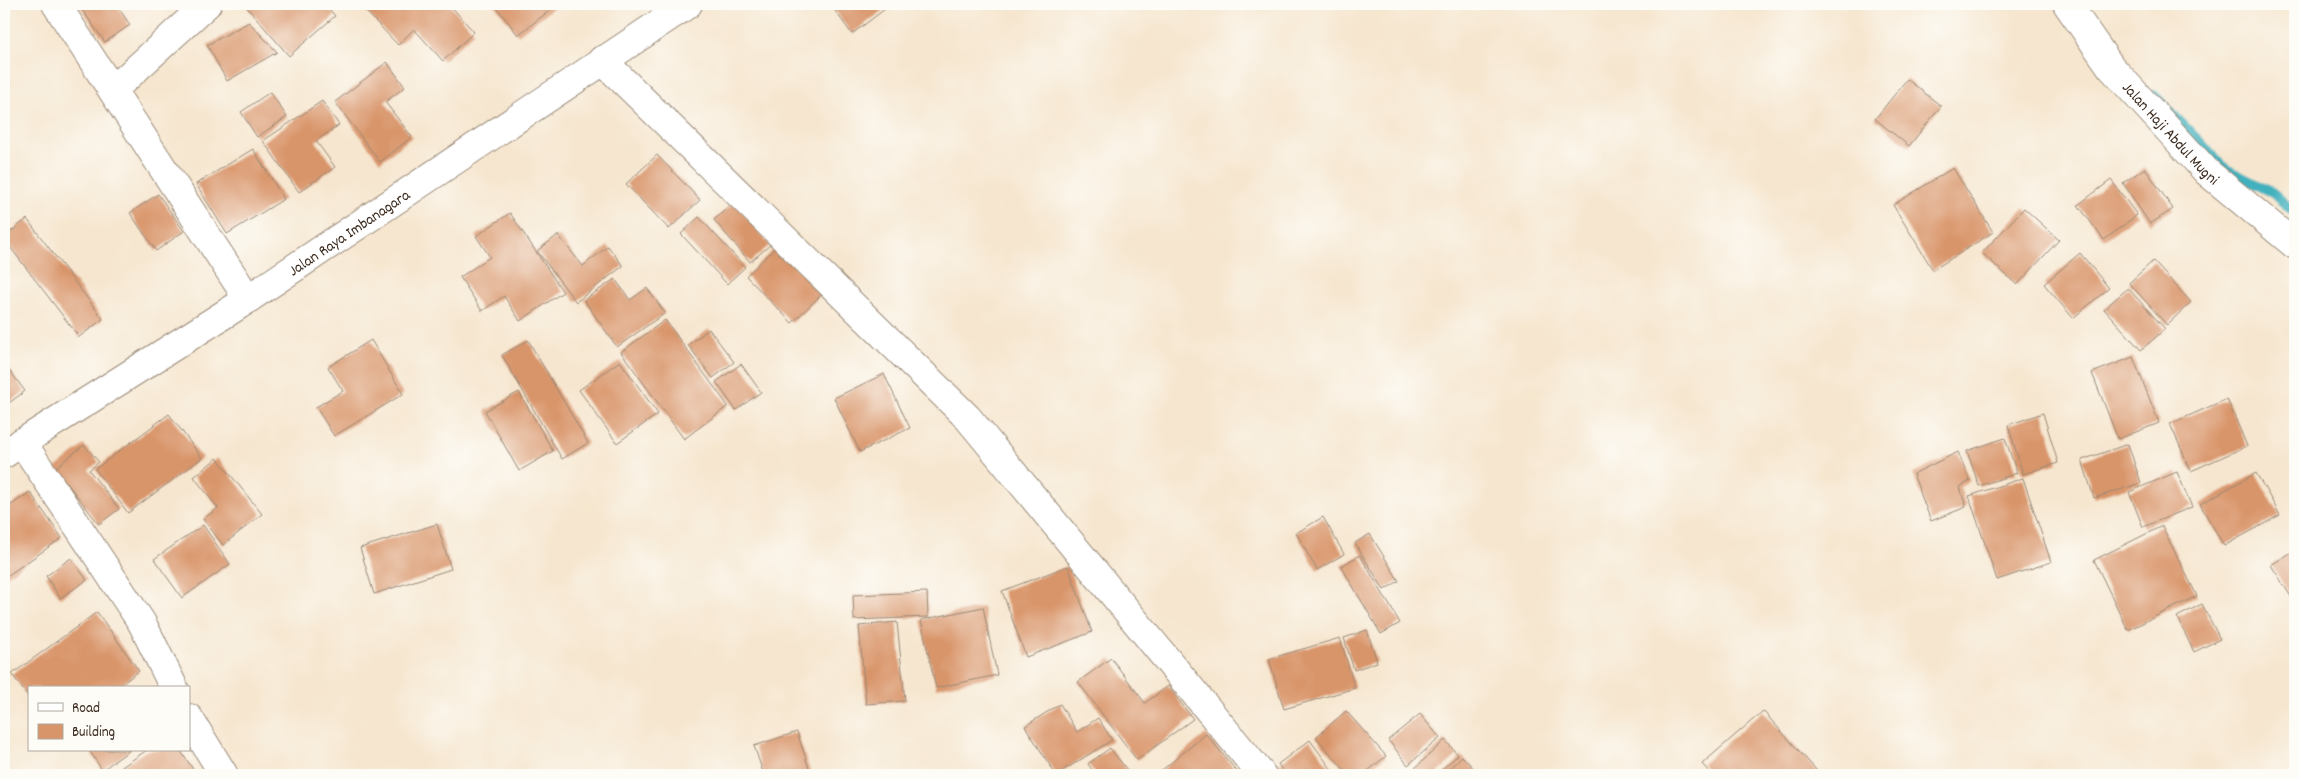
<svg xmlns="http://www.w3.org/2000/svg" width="2299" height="779" viewBox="0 0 2299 779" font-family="Dekko,sans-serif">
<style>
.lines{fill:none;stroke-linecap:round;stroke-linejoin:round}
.stream{stroke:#42b1be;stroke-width:10}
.building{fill:#d9956a}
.minor-casing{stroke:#988876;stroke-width:30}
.highway-casing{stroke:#988876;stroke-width:30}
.minor{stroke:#fff;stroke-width:28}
.highway{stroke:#fff;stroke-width:28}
.labels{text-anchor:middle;stroke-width:4;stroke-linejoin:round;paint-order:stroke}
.street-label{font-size:16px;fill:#3b2a1e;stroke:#fdfcf7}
</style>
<rect width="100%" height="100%" fill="#fdfcf7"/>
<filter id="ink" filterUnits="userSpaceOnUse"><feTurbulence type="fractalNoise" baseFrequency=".02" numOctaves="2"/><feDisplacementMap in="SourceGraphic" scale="10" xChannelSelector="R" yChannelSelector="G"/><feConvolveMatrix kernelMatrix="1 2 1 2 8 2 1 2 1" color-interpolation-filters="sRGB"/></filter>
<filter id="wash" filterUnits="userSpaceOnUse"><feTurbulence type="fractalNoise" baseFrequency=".0096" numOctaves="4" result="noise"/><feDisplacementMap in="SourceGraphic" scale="20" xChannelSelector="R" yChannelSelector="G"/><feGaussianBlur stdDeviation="1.12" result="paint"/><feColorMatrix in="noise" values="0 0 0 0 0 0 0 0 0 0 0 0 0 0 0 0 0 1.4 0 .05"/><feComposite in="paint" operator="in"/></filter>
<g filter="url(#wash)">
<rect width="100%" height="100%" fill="#f6e6cf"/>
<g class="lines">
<path class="stream" d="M2154,95L2226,169L2273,193L2295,213"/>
</g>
<g id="blocks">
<path class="building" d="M78,4H116L130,25L105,42Z
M244,4H325L335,16L289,56Z
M359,4H396L400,9L406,4H449L474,32L443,61L414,29L398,45Z
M494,4H558L518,35Z
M830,4H882L885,9L852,34Z
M249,22L277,52L227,81L207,45Z
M387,62L405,87L385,102L412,137L380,162L335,102Z
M1907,79L1941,106L1909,146L1875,119Z
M270,92L287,117L257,137L241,112Z
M322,101L339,125L316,141L335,167L299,192L263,141Z
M253,149L284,199L227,234L196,184Z
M657,155L700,200L669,229L626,184Z
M1953,168L1993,232L1933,270L1893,205Z
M2145,168L2173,209L2150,224L2123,183Z
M2111,180L2137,215L2104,240L2078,205Z
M158,194L184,231L156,251L130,213Z
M734,202L770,245L750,262L714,220Z
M2024,208L2059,240L2017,285L1982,253Z
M510,213L563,292L520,321L504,296L482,311L460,277L490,257L476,236Z
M699,217L745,267L727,284L681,234Z
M27,219L103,319L79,337L4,239V237Z
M558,235L583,266L608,246L623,266L576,302L537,251Z
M776,247L822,294L792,323L746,276Z
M2080,253L2109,288L2073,318L2044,284Z
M2153,261L2191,302L2167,325L2129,283Z
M615,279L630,300L647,288L665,313L617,347L584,300Z
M2128,288L2165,329L2141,350L2104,309Z
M665,320L728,406L684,439L621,352Z
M709,329L734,362L713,378L688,345Z
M371,340L403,394L334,436L316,407L343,391L328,367Z
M528,340L588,443L562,459L502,355Z
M2133,357L2159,423L2118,439L2092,373Z
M620,361L658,414L617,443L579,390Z
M4,363L25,391L5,406L4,405Z
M741,364L761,392L736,410L716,382Z
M884,374L910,428L860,452L834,398Z
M519,392L553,451L519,471L485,411Z
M2227,399L2247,446L2191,471L2170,424Z
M2043,413L2058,463L2023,474L2008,425Z
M169,414L202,458L128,513L95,469Z
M2005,438L2017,473L1979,486L1967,451Z
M2128,444L2141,483L2094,498L2082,460Z
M84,445L99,462L89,470L119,509L99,524L55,468Z
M1958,452L1970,481L1960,487L1966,507L1931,521L1913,474Z
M217,458L262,514L223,545L203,519L218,508L194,477Z
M2177,472L2192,507L2143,527L2129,492Z
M2256,473L2280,515L2224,546L2200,504Z
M2023,478L2051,562L1997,580L1969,496Z
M30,492L62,538L4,578V510Z
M1323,517L1344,554L1317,570L1296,533Z
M437,524L451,569L374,594L360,548Z
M203,525L230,564L182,598L154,559Z
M2162,526L2197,596L2128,630L2094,560Z
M1370,534L1399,581L1384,590L1355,543Z
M2295,550V603L2271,565Z
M1360,555L1400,623L1381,634L1341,566Z
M71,558L87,580L60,598L46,576Z
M1068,566L1092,632L1026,657L1002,591Z
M927,592L928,617L854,620L853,595Z
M2202,604L2220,639L2194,652L2177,617Z
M983,607L997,675L936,688L921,620Z
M97,612L139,671L116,688H29V698L12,674Z
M897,622L905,701L866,704L859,626Z
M1367,630L1377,662L1354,670L1344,638Z
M1340,638L1355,688L1284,709L1269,659Z
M1111,658L1145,703L1168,686L1193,719L1137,760L1078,682Z
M1060,704L1077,732L1098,718L1112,740L1056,775L1025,726Z
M1346,711L1386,756L1363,775H1349L1316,737Z
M1763,711L1818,772L1815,775H1712L1702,764Z
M1420,714L1440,738L1408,765L1388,740Z
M797,732L811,774L764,775L754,746Z
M1206,734L1240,775H1156Z
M1310,740L1332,770L1324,775H1286L1278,764Z
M1445,740L1458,755L1435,775H1414L1411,772Z
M1110,748L1131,775H1096L1088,764Z
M89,750H130L102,770Z
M147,750H180L197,775H110Z
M1462,756L1480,775H1443Z"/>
</g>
</g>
<g filter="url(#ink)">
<use href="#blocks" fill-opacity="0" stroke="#988876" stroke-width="1"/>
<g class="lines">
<defs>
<g id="minor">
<path d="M56,4L248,299"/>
<path id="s1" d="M2067,4L2111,67L2207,172L2295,245"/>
<path d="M602,60L968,418L1262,775"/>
<path d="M113,90L207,4"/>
<path d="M22,442L142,623L174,688"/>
<path d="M189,718L224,775"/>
</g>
<g id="highway">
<path id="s2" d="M4,454L239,305L688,4"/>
</g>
</defs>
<use href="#minor" class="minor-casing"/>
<use href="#highway" class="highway-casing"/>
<use href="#minor" class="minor"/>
<use href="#highway" class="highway"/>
</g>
</g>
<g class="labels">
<g class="street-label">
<text dy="6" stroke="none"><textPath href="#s1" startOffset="166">Jalan Haji Abdul Mugni</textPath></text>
<text dy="6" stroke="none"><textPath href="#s2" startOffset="410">Jalan Raya Imbanagara</textPath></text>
</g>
</g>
<rect width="2299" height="779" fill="none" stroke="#fdfcf7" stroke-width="20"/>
<rect x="28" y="686" width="162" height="65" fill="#fdfcf7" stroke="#afa8a0"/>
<rect x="38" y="703" width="25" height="8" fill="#ffffff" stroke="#afa8a0"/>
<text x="72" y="712" font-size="15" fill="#3b2a1e">Road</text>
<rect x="38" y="724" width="25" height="15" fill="#d9956a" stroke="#afa8a0"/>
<text x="72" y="736" font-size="15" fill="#3b2a1e">Building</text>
</svg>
